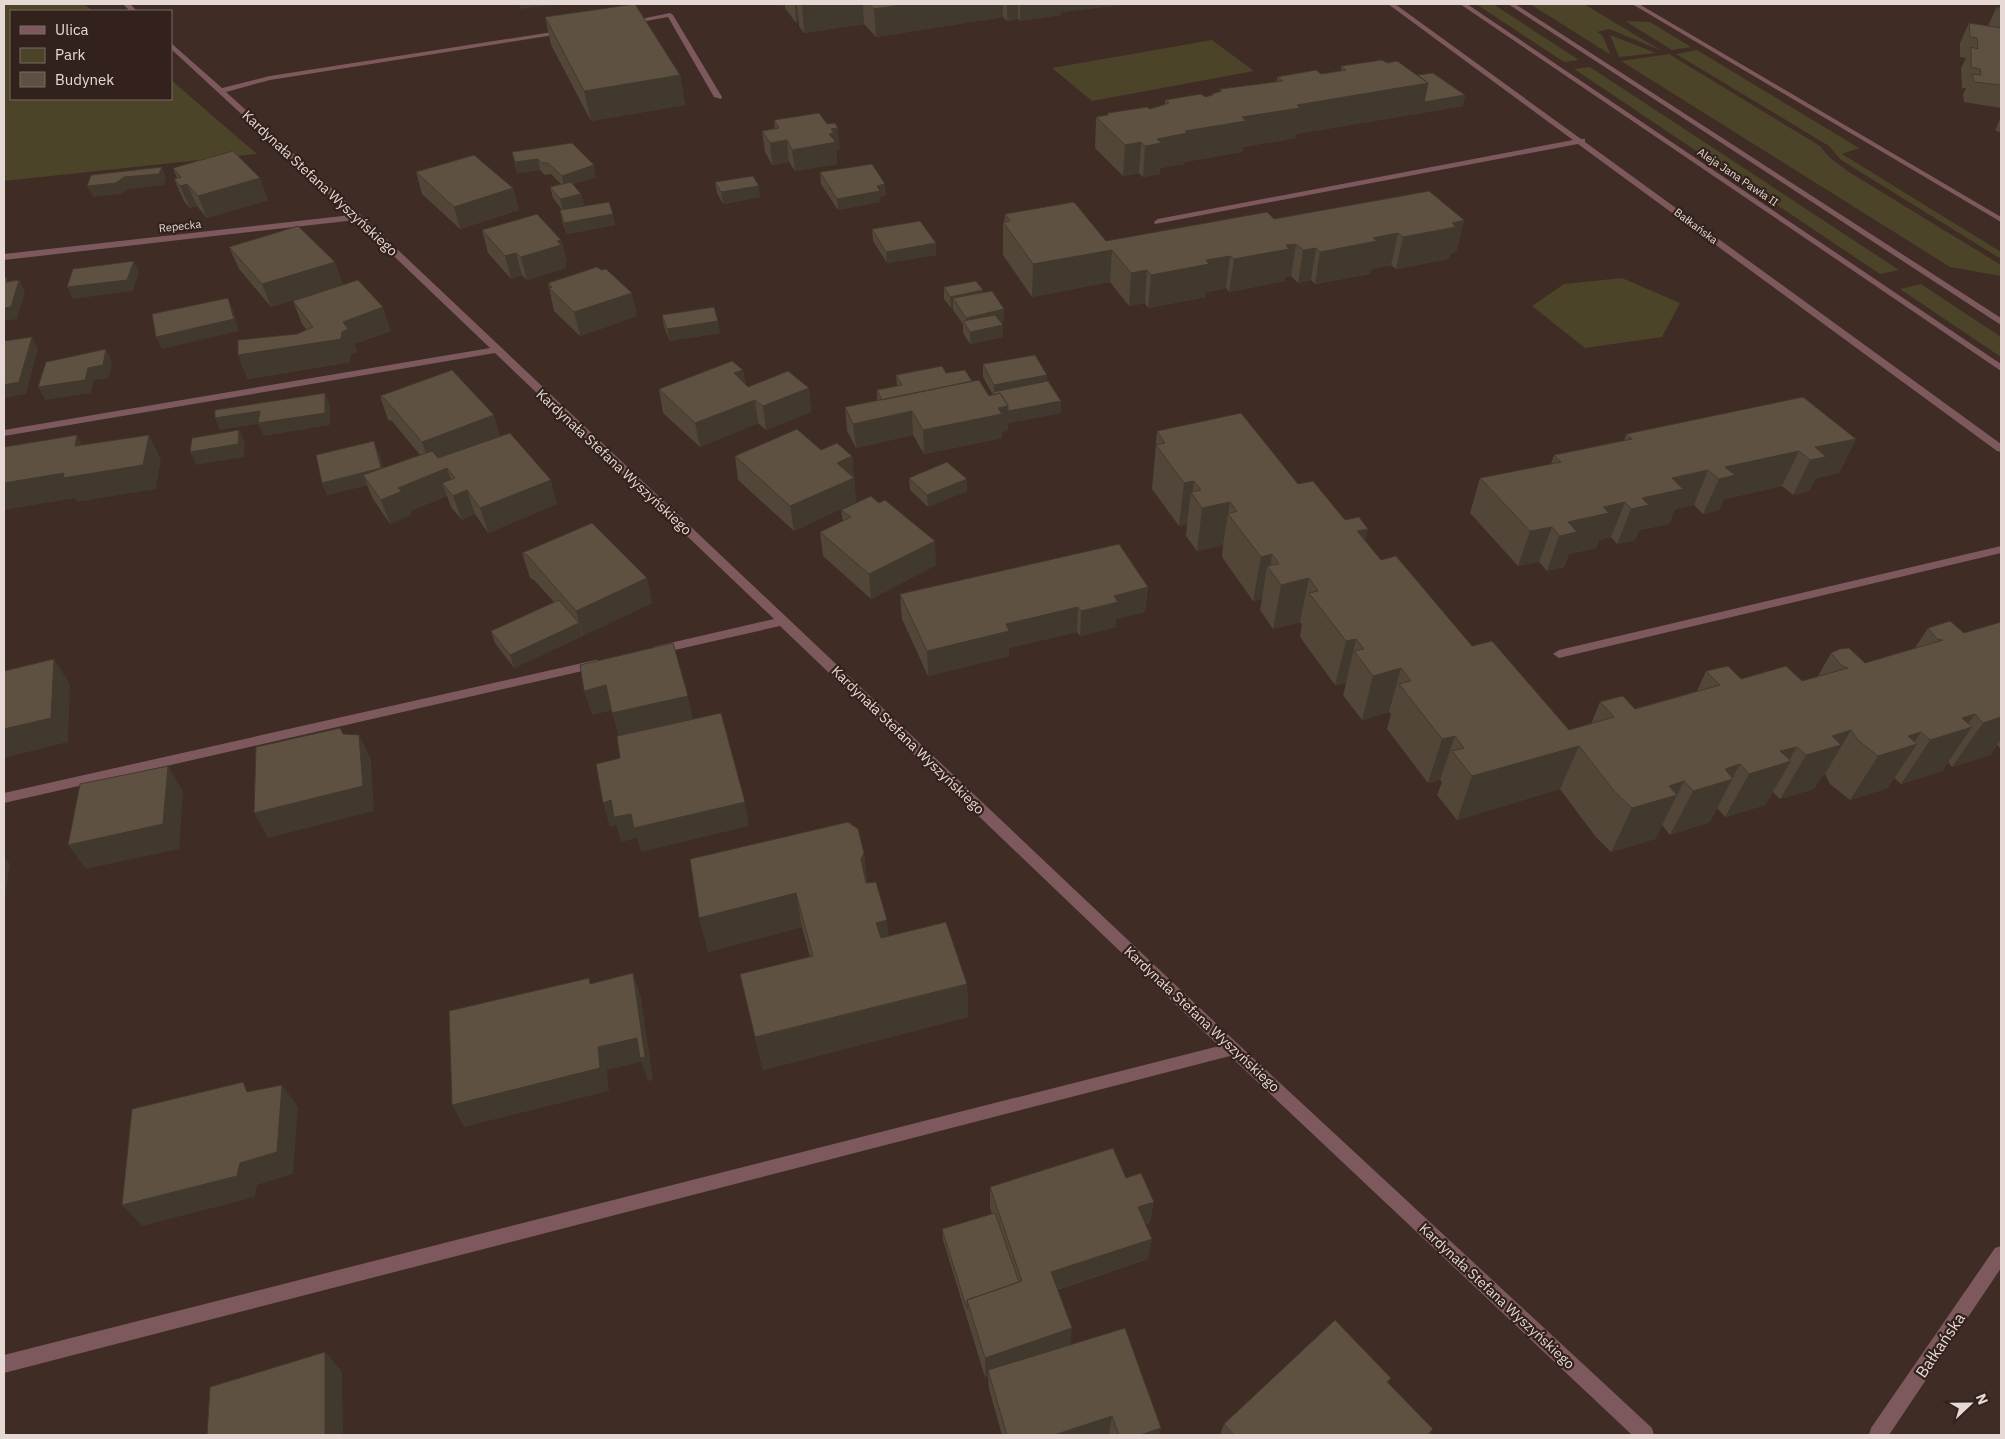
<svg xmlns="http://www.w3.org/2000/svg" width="2005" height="1439" viewBox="0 0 2005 1439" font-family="'IBM Plex Sans',sans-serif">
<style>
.green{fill:#4b4428}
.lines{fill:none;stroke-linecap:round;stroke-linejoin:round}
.minor{fill:#7d595d;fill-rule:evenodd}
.wall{fill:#524639}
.shaded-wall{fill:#42392e}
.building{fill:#5f5142;stroke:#42392e}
.labels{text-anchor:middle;stroke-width:4.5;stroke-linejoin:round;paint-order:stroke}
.far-street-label{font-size:11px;fill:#e6d9d5;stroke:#33221c}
.street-label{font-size:14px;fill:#e6d9d5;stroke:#33221c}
.near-street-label{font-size:16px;fill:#e6d9d5;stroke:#33221c}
</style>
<rect width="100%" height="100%" fill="#3e2c25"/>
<path class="green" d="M4,4H84L93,11H11V99H171V80L257,154L4,181Z
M1476,4H1493L1579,60L1564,62Z
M1530,4H1584L1662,51L1609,29L1597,32L1602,35L1611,55Z
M1625,21L1650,22L1691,47L1672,50Z
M1610,35L1656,53L1619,57Z
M1212,40L1254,71L1092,101L1052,68Z
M1697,50L1859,148L1842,154L2001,252V259L1841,160L1829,146L1676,54Z
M1669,54L1820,146L1829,157L1849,172L2001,265V276L1950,267L1621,61Z
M1590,67L1899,270L1880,274L1574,69Z
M1622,278L1680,303L1662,337L1585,348L1532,306L1564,284Z
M1921,284L2001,337V357L1900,289Z"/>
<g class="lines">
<path class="minor" d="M123,4H130L137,11H130Z
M1388,4H1395L1581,139H1585V142L2001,444V452L1997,451L1578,144L1155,224L1154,222L1158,219L1573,140Z
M1460,4H1467L2001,364V371Z
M1508,4H1515L2001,318V325Z
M1632,4H1639L2001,217V222Z
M670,13L673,15L722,97L721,99L714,97L668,17L629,24L626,22Z
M565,30L567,31V33L270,80L226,92L361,215L1238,1044L1652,1428L1654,1435H1632L1230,1056L4,1373V1355L1219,1046L780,626L657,654L653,653L651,650L653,647L657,646L774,619L495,353L4,436V430L490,348L356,220L4,260V254L351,215L171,49V43L222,88L270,76Z
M2001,546V553L1559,658L1553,654L1559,650Z
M596,660L600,661L602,664L600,667L4,803V793Z
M2001,1246V1268L1889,1435H1869L1871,1428L1995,1248Z"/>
</g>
<path class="wall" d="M776,4H1121V5L1061,12V15L1020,21L1018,19L1007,21L1003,17L876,37L864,24L804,33L799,26V22L796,23L785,8V5L778,6Z
M2001,7V108L1964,102L1963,94L1966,88H1962L1961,68L1966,58L1960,57V43L1969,23L1988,26L1996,8Z
M545,17L680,75L685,105L591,121L551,45Z
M1387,63L1465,95L1463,106L1296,134V138L1243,147L1242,152L1184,162V164L1160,168V174L1143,177L1139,173L1123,176L1095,148L1096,117L1108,115V113L1150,109L1165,105V100L1211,96L1212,94L1220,92V89L1277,82V77L1321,74L1341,71V66Z
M2001,117V133L1995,130Z
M774,120L840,149L836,150L837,164L795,171L789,162L772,165L765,152L762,131L775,129Z
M572,143L596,177L573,184L581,194L584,205L573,208L615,225L567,234L562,221L560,210H562L553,198L550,187L561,184L551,174L545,175L540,170L517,173L512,152Z
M173,168L268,200L207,218L197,206L190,208L184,201L174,179L177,178Z
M416,172L513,188L519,210L460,229L422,194Z
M820,172L886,195L880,197V202L838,210L821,184Z
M715,182L760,197L723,204L717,193Z
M1005,214L1106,241L1274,219L1464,220L1456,252L1450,254L1449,259L1396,269L1391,265L1371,269L1370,274L1315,284L1311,280L1298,283L1291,276L1285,277L1284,281L1229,292L1226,288L1206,292V297L1148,308L1145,303L1129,306L1110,282L1032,297L1003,255V222H1004Z
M872,229L936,243V255L887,263L873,241Z
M482,230L561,240L567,262L565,263L566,268L527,280L522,275L511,279L488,253Z
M229,247L343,284L391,331L354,344L357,352L350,355V362L248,379L238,355L307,330L302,324L293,301L338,286L271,307L239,269Z
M601,270L637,316L580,336L554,311L548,283Z
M944,287L983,293L1004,321L1001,322L1003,337L970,344L963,333V324L953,310V308H951L944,299Z
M662,315L720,333L670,341L664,327Z
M983,364L1047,381L1061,401V413L1008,423V430L1002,432V438L924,454L913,435L856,448L847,431L845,407L877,401V390L897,386L896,375L946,373L972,381L989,396L993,395L983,377Z
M743,370L745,383L748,387L809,388L811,412L766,430L758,423L700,447L663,413L659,389Z
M380,396L500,436L557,504L488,533L475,514L462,520L451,507L447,496L410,511L411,515L390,524L373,499L367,485L327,495L322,483L379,454L383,468L420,455L392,421L388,420Z
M1157,431L1298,484L1345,520L1365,541L1381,560L1472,646L1569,730L1591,724L1600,702L1635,709L1697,691L1706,671L1741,679L1802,681L1818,676L1831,653L1865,663L1915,648L1928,628L1964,633L2001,622V749L1997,745L1990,755L1952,767L1948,762L1942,771L1901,784L1894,778L1888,788L1850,800L1830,784L1825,774L1823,775L1814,789L1780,799L1773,792L1765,805L1725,817L1717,808L1710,822L1670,835L1662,825L1655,839L1611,852L1595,836L1560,789L1457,820L1437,795L1442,782L1440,780L1428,783L1387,729L1391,714L1389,712L1362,720L1343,695L1346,684V683L1335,685L1300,637L1302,625L1300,622L1273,629L1260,610L1262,599L1253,601L1222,557L1223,545L1197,551L1186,536L1187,524L1179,526L1152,489Z
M1626,434L1856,439L1839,473L1816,478L1809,491L1793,495L1782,486L1724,499L1719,510L1703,514L1694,505L1675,509L1669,524L1639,530L1635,540L1617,544L1611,537L1599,540L1596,548L1569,554L1564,567L1547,571L1539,562L1518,566L1470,513L1480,478L1551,464L1554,455L1624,441Z
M821,450L852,456L856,502L794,531L738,480L735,456Z
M909,478L967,491L928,507L910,490Z
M841,510L936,565L871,599L823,556L820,532L843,521Z
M522,553L652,603L514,668L495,643L491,631L554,602L535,581L530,578Z
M1148,587L1145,612L1116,619V627L1080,636L1077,632L1009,648V656L928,676L902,619L900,594Z
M864,853L867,883L888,936L967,984L968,1017L763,1070L740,974L810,957L802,927L708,952Z
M1126,1178L1150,1223L1146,1224L1148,1259L1057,1290L1070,1345L1161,1428L1159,1435H1109V1434L1106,1435H1002L989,1389L988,1375L985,1377L943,1240L942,1229L992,1214L990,1208V1187Z
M1391,1378L1388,1383L1433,1429L1429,1435H1220L1224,1424Z"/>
<path class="shaded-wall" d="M519,4H559L520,9Z
M777,4H785V5L778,6Z
M795,4H797L799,22L796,23Z
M808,4H863L864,24L804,33L802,5Z
M907,4H1003V17L876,37L874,9Z
M1007,4H1018V19L1007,21Z
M1020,4H1121V5L1061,12V15L1020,21Z
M680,75L685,105L591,121L584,91Z
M1428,83L1422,113L1296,134V138L1243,147L1242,152L1184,162V164L1160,168V174L1143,177L1145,146L1157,139L1242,117L1297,105Z
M1465,95L1463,106L1422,113L1424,102Z
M838,128L840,149L836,150L837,164L795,171L792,150L829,134L831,129Z
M787,140L789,162L772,165L770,143Z
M1141,142L1139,173L1123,176L1125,145Z
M538,159L540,170L517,173L515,162Z
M594,165L596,177L564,187L562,176Z
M162,167L166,178L164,185L129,189L121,194L93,197L87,186L124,177Z
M260,178L268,200L207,218L198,196Z
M187,184L197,206L190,208L180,186Z
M885,184L886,195L880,197V202L838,210L837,199Z
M759,186L760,197L723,204L721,192Z
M513,188L519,210L460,229L454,207Z
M581,194L584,205L563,211L560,199Z
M613,214L615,225L567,234L564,223Z
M1464,220L1456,252L1450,254L1449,259L1396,269L1403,237L1452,223Z
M1398,233L1391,265L1371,269L1370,274L1315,284L1320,252L1373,238Z
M561,240L567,262L565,263L566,268L527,280L521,257Z
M936,243V255L887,263L886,252Z
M1296,244L1291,276L1285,277L1284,281L1229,292L1234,259L1286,245Z
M1316,248L1311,280L1298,283L1303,250Z
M1112,250L1110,282L1032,297L1033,264Z
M516,253L522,275L511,279L505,256Z
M1230,256L1226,288L1206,292V297L1148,308L1151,275L1206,260Z
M134,261L139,272L133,291L73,299L67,287Z
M335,262L343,285L271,307L262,284Z
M1147,270L1145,303L1129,306L1131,273Z
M19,280L25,292L17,319L4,321V308Z
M983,290V302L953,298V308H951L950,297Z
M632,293L637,316L580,336L574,312Z
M228,298L233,310L239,331L162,349L156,337Z
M383,307L391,331L354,344L357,352L350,355V362L248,379L238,355L343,322Z
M1004,309V321L968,329L966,326V318Z
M718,321L720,333L670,341L667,329Z
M1003,325V337L970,344V332Z
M32,337L38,349L26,394L4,398V385Z
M106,349L112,362L109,378L94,380L91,393L45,400L38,387L88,368Z
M743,370L746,394L734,373Z
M1047,375V387L994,394V385Z
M809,388L811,412L766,430L763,406Z
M325,393L330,405V425L264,436L258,424L220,430L215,418Z
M755,400L758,423L700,447L695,423Z
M1061,401V413L1008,423V430L1002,432V438L924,454L923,430L998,408L1008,406Z
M912,411L913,435L856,448L853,424Z
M494,415L501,439L430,466L422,442Z
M239,430L245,442L244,457L196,465L190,452Z
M77,435L90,459L75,446Z
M149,435L161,459L156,489L77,502L75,498L4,510V483Z
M1856,439L1839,473L1816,478L1809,491L1793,495L1810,460L1815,447Z
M374,441L379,454L386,481L363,475L367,485L327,495L322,483Z
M1799,451L1782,486L1724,499L1719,510L1703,514L1719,479L1725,467Z
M852,456L856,502L794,531L790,506L837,463Z
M447,468L455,493L442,483L447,496L410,511L411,515L390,524L381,500L398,488Z
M1708,470L1694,505L1675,509L1669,524L1639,530L1635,540L1617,544L1631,509L1642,498L1672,478Z
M967,479V491L928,507L927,495Z
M551,480L557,504L488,533L480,508Z
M1194,481L1192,494L1191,492L1187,524L1179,526L1184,483Z
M467,490L475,514L462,520L453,496Z
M1230,502L1223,545L1197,551L1202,508Z
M1625,502L1611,537L1599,540L1596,548L1569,554L1564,567L1547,571L1559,536L1568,522L1603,507Z
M1552,527L1539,562L1518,566L1530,531Z
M1368,529L1358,572L1357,531Z
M935,541L936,565L871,599L869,574Z
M1272,554L1270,569L1267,566L1262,599L1253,601L1261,557Z
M647,578L652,603L583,636L576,611Z
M1309,578L1300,622L1273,629L1281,585Z
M1148,587L1145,612L1116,619V627L1080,636L1081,611L1114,596Z
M1078,607L1077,632L1009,648V656L928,676L927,651L1006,624Z
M579,623L582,636L514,668L510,655Z
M1356,639L1346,683L1335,685L1346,641Z
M54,659L70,684L68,742L4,758V729Z
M1401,668L1389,712L1362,720L1373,676Z
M606,685L613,710L592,715L584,691Z
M688,696L693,721L619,738L612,713Z
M1975,714L1964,730L1972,727L1942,771L1901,784L1930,740L1962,718Z
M2001,717V739L1990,755L1952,767L1983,723Z
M1851,730L1825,774L1823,775L1814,789L1780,799L1806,755L1832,736Z
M1921,732L1912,746L1917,744L1888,788L1850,800L1878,756L1908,736Z
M359,735L371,759L374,811L268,838L254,813Z
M1455,736L1440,780L1428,783L1442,739Z
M1579,746L1560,789L1457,820L1472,776Z
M1797,747L1788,762L1791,761L1765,805L1725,817L1749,774L1780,751Z
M1740,764L1710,822L1670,835L1693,791L1725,769Z
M168,766L183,791L179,849L86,869L68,845Z
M1684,781L1655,839L1611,852L1632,808L1669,786Z
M611,800L631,814L745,802L749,826L641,852L637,838L621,842L616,825L610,827L603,803Z
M864,853L868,888L865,894L861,859Z
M4,856L10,864L4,902Z
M796,893L802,927L708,952L699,918Z
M887,920L890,954L879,957L876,923Z
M633,973L641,997L653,1080L648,1081L641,1062L607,1070L609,1091L464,1127L452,1105L598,1047Z
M967,984L968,1017L763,1070L755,1037Z
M282,1085L298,1107L293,1174L257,1185L255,1197L142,1226L122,1205L240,1163Z
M1154,1202L1150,1223L1135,1228L1138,1207Z
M1152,1239L1148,1259L1049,1292L1051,1272Z
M1072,1328L1070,1347L988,1370V1375L985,1377V1358Z
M325,1352L342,1371L343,1435H325Z
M1112,1416L1109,1434L1106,1435H1054Z
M1161,1428L1159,1435H1140Z"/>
<path class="building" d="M635,4L680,75L584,91L545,17Z
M869,4H907L874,9Z
M2001,7V10L1996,8Z
M1969,23L2001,28V85L1974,82L1972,74L1981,75L1980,69L1971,67V47L1978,49L1977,38L1970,37Z
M1382,60L1387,63L1397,61L1428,83L1297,105L1300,108L1242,117L1246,121L1185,131L1187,133L1157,139L1162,143L1145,146L1141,142L1125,145L1096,117L1108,115V113L1147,107L1150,109L1169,103L1165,100L1201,94L1205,97L1213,95L1212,94L1222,91L1220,89L1283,81L1277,77L1316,70L1321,74L1346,70L1341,66Z
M1433,73L1465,95L1424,102L1428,83L1418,75Z
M819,113L827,124L835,123L838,128L831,129L834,133L829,134L836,142L792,150L787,140L770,143L762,131L779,128L774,120Z
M572,143L594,165L562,176L548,163H542L538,159L515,162L512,152Z
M233,151L260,178L198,196L187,184L180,186L174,179L181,177L173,168Z
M474,155L513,188L454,207L416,172Z
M872,164L885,184L877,186L880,191L837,199L820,172Z
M162,167L159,174L124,177L116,183L87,186L91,175Z
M753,176L759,186L721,192L715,182Z
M571,182L581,194L560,199L550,187Z
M1429,191L1464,220L1452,223L1456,227L1403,237L1398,233L1373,238L1377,241L1320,252L1316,248L1303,250L1296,244L1286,245L1289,249L1234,259L1230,256L1206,260L1209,264L1151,275L1147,270L1131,273L1112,250L1033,264L1003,222L1010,221L1005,214L1074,202L1106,241L1267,212L1274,219Z
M609,202L613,214L564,223L560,210Z
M537,214L561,240L557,241L561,245L521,257L516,253L505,256L482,230Z
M920,221L936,243L886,252L872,229Z
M298,226L335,262L262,284L229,247Z
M134,261L127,280L67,287L73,269Z
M597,267L601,270L606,269L632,293L574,312L549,288L552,287L548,283Z
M7,277L6,282L19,280L11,307L4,308V278Z
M358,280L383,307L343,322L348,329L342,332L341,339L238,355V340L297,334L313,327L293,301Z
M976,281L983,290L950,297L944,287Z
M992,291L1004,309L966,318L953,298Z
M228,298L234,319L156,337L152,314Z
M714,307L718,321L667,329L662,315Z
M995,315L1003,325L970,332L963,321Z
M32,337L19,382L4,385V341Z
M106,349L103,365L88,368L85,380L38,387L46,362Z
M1035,355L1047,375L994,385L983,364Z
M732,361L743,370L734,373L748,387L788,371L809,388L763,406L755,400L695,423L659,389Z
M942,366L946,373L965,370L972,381L882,400L877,390L902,385L896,375Z
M452,370L494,415L422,442L384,398L380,396Z
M979,380L989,396L1000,393L1008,406L998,408L1002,414L923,430L912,411L853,424L845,407Z
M1048,381L1061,401L1008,411V406L1000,393L994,395L993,392Z
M325,393V413L258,423L260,411L215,418V410Z
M1803,397L1856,439L1815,447L1826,457L1810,460L1799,451L1725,467L1735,475L1719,479L1708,470L1672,478L1683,489L1642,498L1649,505L1631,509L1625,502L1603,507L1609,513L1568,522L1577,532L1559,536L1552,527L1530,531L1480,478L1561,462L1554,455L1632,439L1626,434Z
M1241,413L1298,484L1313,481L1345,520L1359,517L1368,529L1357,531L1381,560L1396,556L1472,646L1492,641L1569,730L1614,717L1600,702L1614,698L1623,696L1635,709L1720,685L1706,671L1728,666L1741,679L1786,666L1802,681L1848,668L1842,666L1831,653L1840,649L1849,648L1865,663L1943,640L1937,639L1928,628L1950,621L1964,633L2001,622V717L1983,723L1975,714L1962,718L1972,727L1930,740L1921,732L1908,736L1917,744L1878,756L1858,740L1851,730L1832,736L1841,745L1806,755L1797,747L1780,751L1791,761L1749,774L1740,764L1725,769L1733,779L1693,791L1684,781L1669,786L1677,795L1632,808L1615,792L1579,746L1472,776L1452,751L1464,748L1455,736L1442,739L1399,684L1411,681L1401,668L1373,676L1354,651L1364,649L1356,639L1346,641L1309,593L1318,591L1309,578L1281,585L1267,566L1279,564L1272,554L1261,557L1228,514L1237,511L1230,502L1202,508L1191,492L1201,490L1194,481L1184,483L1156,445L1165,443L1157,431Z
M797,429L821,450L837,443L852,456L837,463L854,478L790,506L735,456Z
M239,430L238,444L190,452L192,438Z
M510,433L551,480L480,508L467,490L453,496L442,483L455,478L447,468L398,488L402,491L381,500L363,475L432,451L438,458Z
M77,435L75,446L149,435L143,465L63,478L64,473L4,483V447Z
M374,441L381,468L322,483L316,455Z
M947,462L967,479L927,495L909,478Z
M871,496L879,503L885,500L935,541L869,574L820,532L851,517L841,510Z
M592,523L647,578L576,611L528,556L522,553Z
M1119,544L1148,587L1114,596L1118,602L1081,611L1078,607L1006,624L1009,631L927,651L900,594Z
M559,600L579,623L510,655L491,631Z
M673,643L688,696L612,713L606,685L584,691L580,665Z
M54,659L51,718L4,729V671Z
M721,713L745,802L634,828L631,814L614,817L611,800L603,803L596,764L620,758L617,736Z
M340,728L343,734L359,735L363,786L254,813L256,747Z
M168,766L163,824L68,845L80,784Z
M848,822L858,829L864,853L861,859L866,883L876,882L887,920L876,923L881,938L946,922L967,984L755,1037L740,974L813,956L796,893L699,918L690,859Z
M633,973L645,1057L640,1058L637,1038L598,1047L600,1068L452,1105L449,1011L589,978L590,984Z
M243,1082L247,1092L282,1085L277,1152L240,1163L237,1176L122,1205L132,1109Z
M1113,1148L1126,1178L1141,1173L1154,1202L1138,1207L1152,1239L1051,1272L1072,1328L985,1358L967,1300L1022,1281L990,1187Z
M995,1213L1019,1282L967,1300V1309L942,1229Z
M1335,1320L1391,1378L1387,1382L1433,1429L1427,1435H1234L1224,1424Z
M1125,1328L1161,1428L1140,1435H1119L1112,1416L1054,1435H1007L988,1370Z
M325,1352V1435H207L210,1387Z"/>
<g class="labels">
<g class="far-street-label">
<text transform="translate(1738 177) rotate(34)" y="4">Aleja Jana Pawła II</text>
<text transform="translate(180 226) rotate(-6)" y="4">Repecka</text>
<text transform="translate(1696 226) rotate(37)" y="4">Bałkańska</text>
</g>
<g class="street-label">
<text transform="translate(320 183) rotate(43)" y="5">Kardynała Stefana Wyszyńskiego</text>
<text transform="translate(614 462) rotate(43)" y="5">Kardynała Stefana Wyszyńskiego</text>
<text transform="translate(908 740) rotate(44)" y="5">Kardynała Stefana Wyszyńskiego</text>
<text transform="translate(1202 1019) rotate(43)" y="5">Kardynała Stefana Wyszyńskiego</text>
<text transform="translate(1497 1296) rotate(43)" y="5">Kardynała Stefana Wyszyńskiego</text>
</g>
<g class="near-street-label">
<text transform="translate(1940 1345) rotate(-56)" y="6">Bałkańska</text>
</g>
</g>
<rect width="2005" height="1439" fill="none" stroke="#e6d9d5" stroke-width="10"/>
<rect x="10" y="10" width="162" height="90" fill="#33221c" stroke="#7b6b66"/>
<rect x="20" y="26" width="25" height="8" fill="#7d595d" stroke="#7b6b66"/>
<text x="55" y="35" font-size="15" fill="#e6d9d5">Ulica</text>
<rect x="20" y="48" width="25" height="15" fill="#4b4428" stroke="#7b6b66"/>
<text x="55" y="60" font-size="15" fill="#e6d9d5">Park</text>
<rect x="20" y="72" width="25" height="15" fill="#5f5142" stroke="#7b6b66"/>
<text x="55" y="85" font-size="15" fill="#e6d9d5">Budynek</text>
<g transform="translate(1970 1404) rotate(68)" stroke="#33221c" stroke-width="4" paint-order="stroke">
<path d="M0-4L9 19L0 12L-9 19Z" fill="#e6d9d5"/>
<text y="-8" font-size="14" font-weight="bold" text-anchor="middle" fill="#e6d9d5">N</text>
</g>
</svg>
